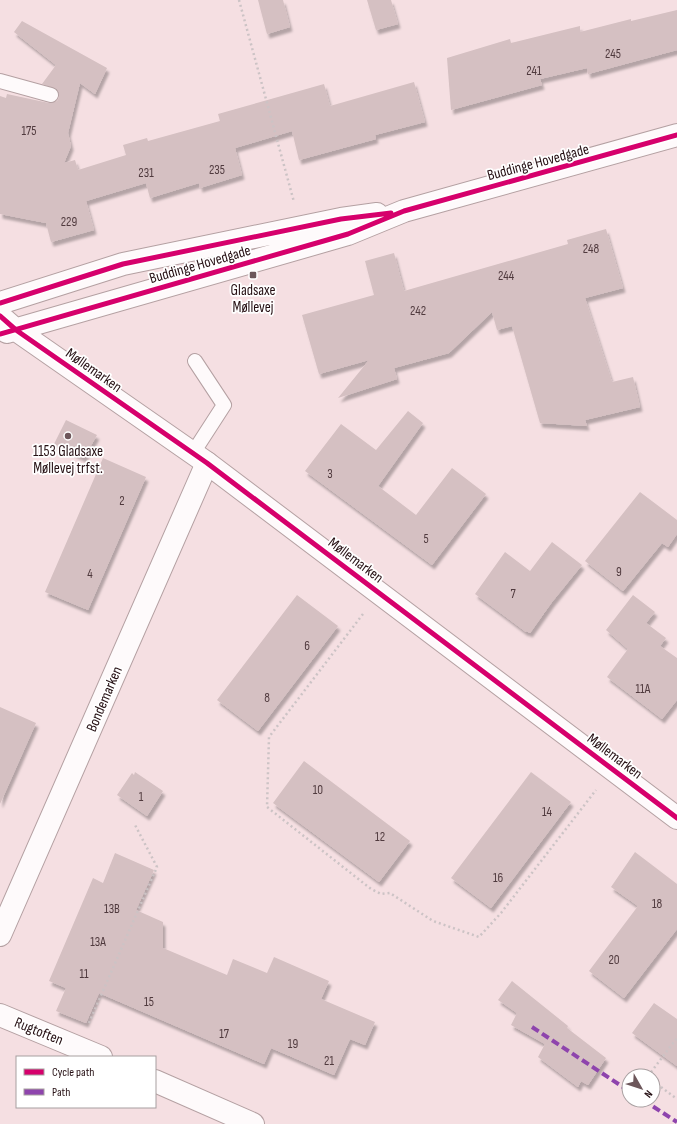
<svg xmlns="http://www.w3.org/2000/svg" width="677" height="1124" viewBox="0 0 677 1124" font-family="'Sofia Sans Condensed',sans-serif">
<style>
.building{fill:#d5c0c2;filter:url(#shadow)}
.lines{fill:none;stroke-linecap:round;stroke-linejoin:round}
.service-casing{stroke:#b4a0a2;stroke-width:16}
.minor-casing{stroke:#b4a0a2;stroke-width:24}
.tertiary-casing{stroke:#b4a0a2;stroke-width:24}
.path{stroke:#ccc3c5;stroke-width:2.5;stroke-dasharray:2 3;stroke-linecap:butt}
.service{stroke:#fefafb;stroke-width:14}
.minor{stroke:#fefafb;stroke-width:22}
.tertiary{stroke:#fefafb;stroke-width:22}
.quiet{stroke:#8e44ad;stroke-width:4;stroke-dasharray:8 4;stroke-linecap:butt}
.cycleway-casing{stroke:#fff;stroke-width:8}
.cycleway{stroke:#d6006c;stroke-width:5}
.poi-dot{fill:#6d575b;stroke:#fff;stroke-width:1.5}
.labels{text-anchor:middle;stroke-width:3.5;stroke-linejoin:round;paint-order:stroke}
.number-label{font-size:13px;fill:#503a3e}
.street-label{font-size:15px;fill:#240e12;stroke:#fff}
.poi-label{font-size:15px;fill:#240e12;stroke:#fff}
</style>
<defs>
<filter id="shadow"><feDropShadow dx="2.5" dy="4.5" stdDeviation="1" flood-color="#0004"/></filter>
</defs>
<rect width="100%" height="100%" fill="#f5dfe2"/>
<path class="building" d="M258,0H283L290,27L267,34Z
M367,0H391L398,24L376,30Z
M677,10V50L588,74L587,68L540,79L542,85L451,110L447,58L510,39L511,43L580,26V32L631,19V21Z
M22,21L107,68L95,94L80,83L68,133L71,146L64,163L75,160L78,170L126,155L123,145L147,138L148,141L220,121L218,114L324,84L330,106L414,82L425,122L375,135L376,139L299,160L292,131L235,148L242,175L200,188L199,183L150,198L146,183L86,201L94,230L51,242L46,223L0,214V96L6,98L7,94L49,103L57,101L59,97V92L57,89L42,84L56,65L14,32Z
M606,229L623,288L585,298L612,382L633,377L640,407L585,420L587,426L540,423L512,326L497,330L492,312L449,353L394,368L397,379L338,398L369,360L319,374L302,315L374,295L365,261L394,253L404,291L568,244L567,240Z
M408,411L423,423L378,486L416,515L452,468L486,494L432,565L305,471L341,424L376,450Z
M66,420L97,435L84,458L54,444Z
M103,458L146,477L88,610L45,592Z
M640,492L677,520V534L668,547L662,543L623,591L585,561Z
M552,542L582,565L552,602L530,633L526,631V632L475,594L505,552L530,571Z
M297,595L338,626L258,731L217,700Z
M633,595L655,612L646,623L666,638L660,646L677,658V700L662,719L607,677L628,649L606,630Z
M0,707L36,723L0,804Z
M304,761L410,841L379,882L273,803Z
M135,772L163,791L147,816L117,795L132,773L134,775Z
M531,772L571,802L491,908L451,878Z
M635,852L677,884V929L624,998L589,971L638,906L611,887Z
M115,853L154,870L136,910L163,922V948L227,975L233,959L267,973L274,957L329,981L321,999L375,1022L365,1045L350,1039L334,1075L271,1048L264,1064L99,993L86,1023L56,1011L66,988L49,981L93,878L103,883Z
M512,981L568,1026L567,1028L606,1058L588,1085L581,1081L578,1087L538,1057L545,1044L511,1025L517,1013L498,1000Z
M654,1003L677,1019V1066L632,1033Z"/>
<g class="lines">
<defs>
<path id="service" d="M0,81L51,95
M193,453L224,405L195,361"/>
<path id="minor" d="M0,935L207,463
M0,1015L101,1057
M155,1081L253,1124"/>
<path id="tertiary" d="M0,303L123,264L341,219L377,214
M0,316L16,330L207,463L677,818
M7,332L348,234L404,211L677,135"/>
</defs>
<use href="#service" class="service-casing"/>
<use href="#minor" class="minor-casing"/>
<use href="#tertiary" class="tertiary-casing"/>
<path class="path" d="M239,0L294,202
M363,614L269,737L267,807L371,889L381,894L390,893L433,921L479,937L501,913L596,790
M89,1023L157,867L134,823
M648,1076L677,1038
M653,1081L677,1099"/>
<use href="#service" class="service"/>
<use href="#minor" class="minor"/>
<use href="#tertiary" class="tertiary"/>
<path class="quiet" d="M532,1027L629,1091
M643,1100L677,1122"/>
<defs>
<path id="cycleway" d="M0,303L123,264L341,219L391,213
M0,316L16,330L207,463L677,818
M0,334L348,234L404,211L677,135"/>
</defs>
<use href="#cycleway" class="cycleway-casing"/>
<use href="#cycleway" class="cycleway"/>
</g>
<g class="poi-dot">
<rect x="249" y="271" width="8" height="8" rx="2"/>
<circle cx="68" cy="436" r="4"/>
</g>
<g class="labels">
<g class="number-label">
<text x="613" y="58">245</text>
<text x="534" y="75">241</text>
<text x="29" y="135">175</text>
<text x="217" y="174">235</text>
<text x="146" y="177">231</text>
<text x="69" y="226">229</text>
<text x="591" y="253">248</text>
<text x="506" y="280">244</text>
<text x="418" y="315">242</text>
<text x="330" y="478">3</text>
<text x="122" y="505">2</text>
<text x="426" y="543">5</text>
<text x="619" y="576">9</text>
<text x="90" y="578">4</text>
<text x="513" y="598">7</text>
<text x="307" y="650">6</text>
<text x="643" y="693">11A</text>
<text x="267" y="702">8</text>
<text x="318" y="794">10</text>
<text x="141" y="801">1</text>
<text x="547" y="816">14</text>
<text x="380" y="841">12</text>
<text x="498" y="882">16</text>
<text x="657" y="908">18</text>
<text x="112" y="913">13B</text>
<text x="98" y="946">13A</text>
<text x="614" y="964">20</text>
<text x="84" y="978">11</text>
<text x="149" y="1006">15</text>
<text x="224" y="1038">17</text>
<text x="293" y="1048">19</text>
<text x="329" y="1065">21</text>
</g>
<g class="street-label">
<text transform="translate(538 162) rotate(-15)" y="5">Buddinge Hovedgade</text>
<text transform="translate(200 264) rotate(-16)" y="5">Buddinge Hovedgade</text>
<text transform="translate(94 370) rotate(35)" y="5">Møllemarken</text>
<text transform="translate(356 560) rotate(37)" y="5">Møllemarken</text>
<text transform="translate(104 699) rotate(-67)" y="5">Bondemarken</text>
<text transform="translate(615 756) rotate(37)" y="5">Møllemarken</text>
<text transform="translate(39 1031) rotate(22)" y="5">Rugtoften</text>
</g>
<g class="poi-label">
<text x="253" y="295">Gladsaxe<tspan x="253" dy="17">Møllevej</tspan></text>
<text x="68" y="456">1153 Gladsaxe<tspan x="68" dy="17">Møllevej trfst.</tspan></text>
</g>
</g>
<rect x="16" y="1056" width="140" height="52" fill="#ffffff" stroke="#a79fa0"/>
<rect x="24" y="1069" width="20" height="6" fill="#d6006c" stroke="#a79fa0"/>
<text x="52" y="1076" font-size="12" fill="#240e12">Cycle path</text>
<rect x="24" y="1089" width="20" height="6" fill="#8e44ad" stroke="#a79fa0"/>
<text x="52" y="1096" font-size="12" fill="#240e12">Path</text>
<g transform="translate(641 1088) rotate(129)"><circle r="19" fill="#ffffff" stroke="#a79fa0"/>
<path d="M0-3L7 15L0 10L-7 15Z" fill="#6d575b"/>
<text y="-6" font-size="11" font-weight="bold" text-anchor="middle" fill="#240e12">N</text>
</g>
</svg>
